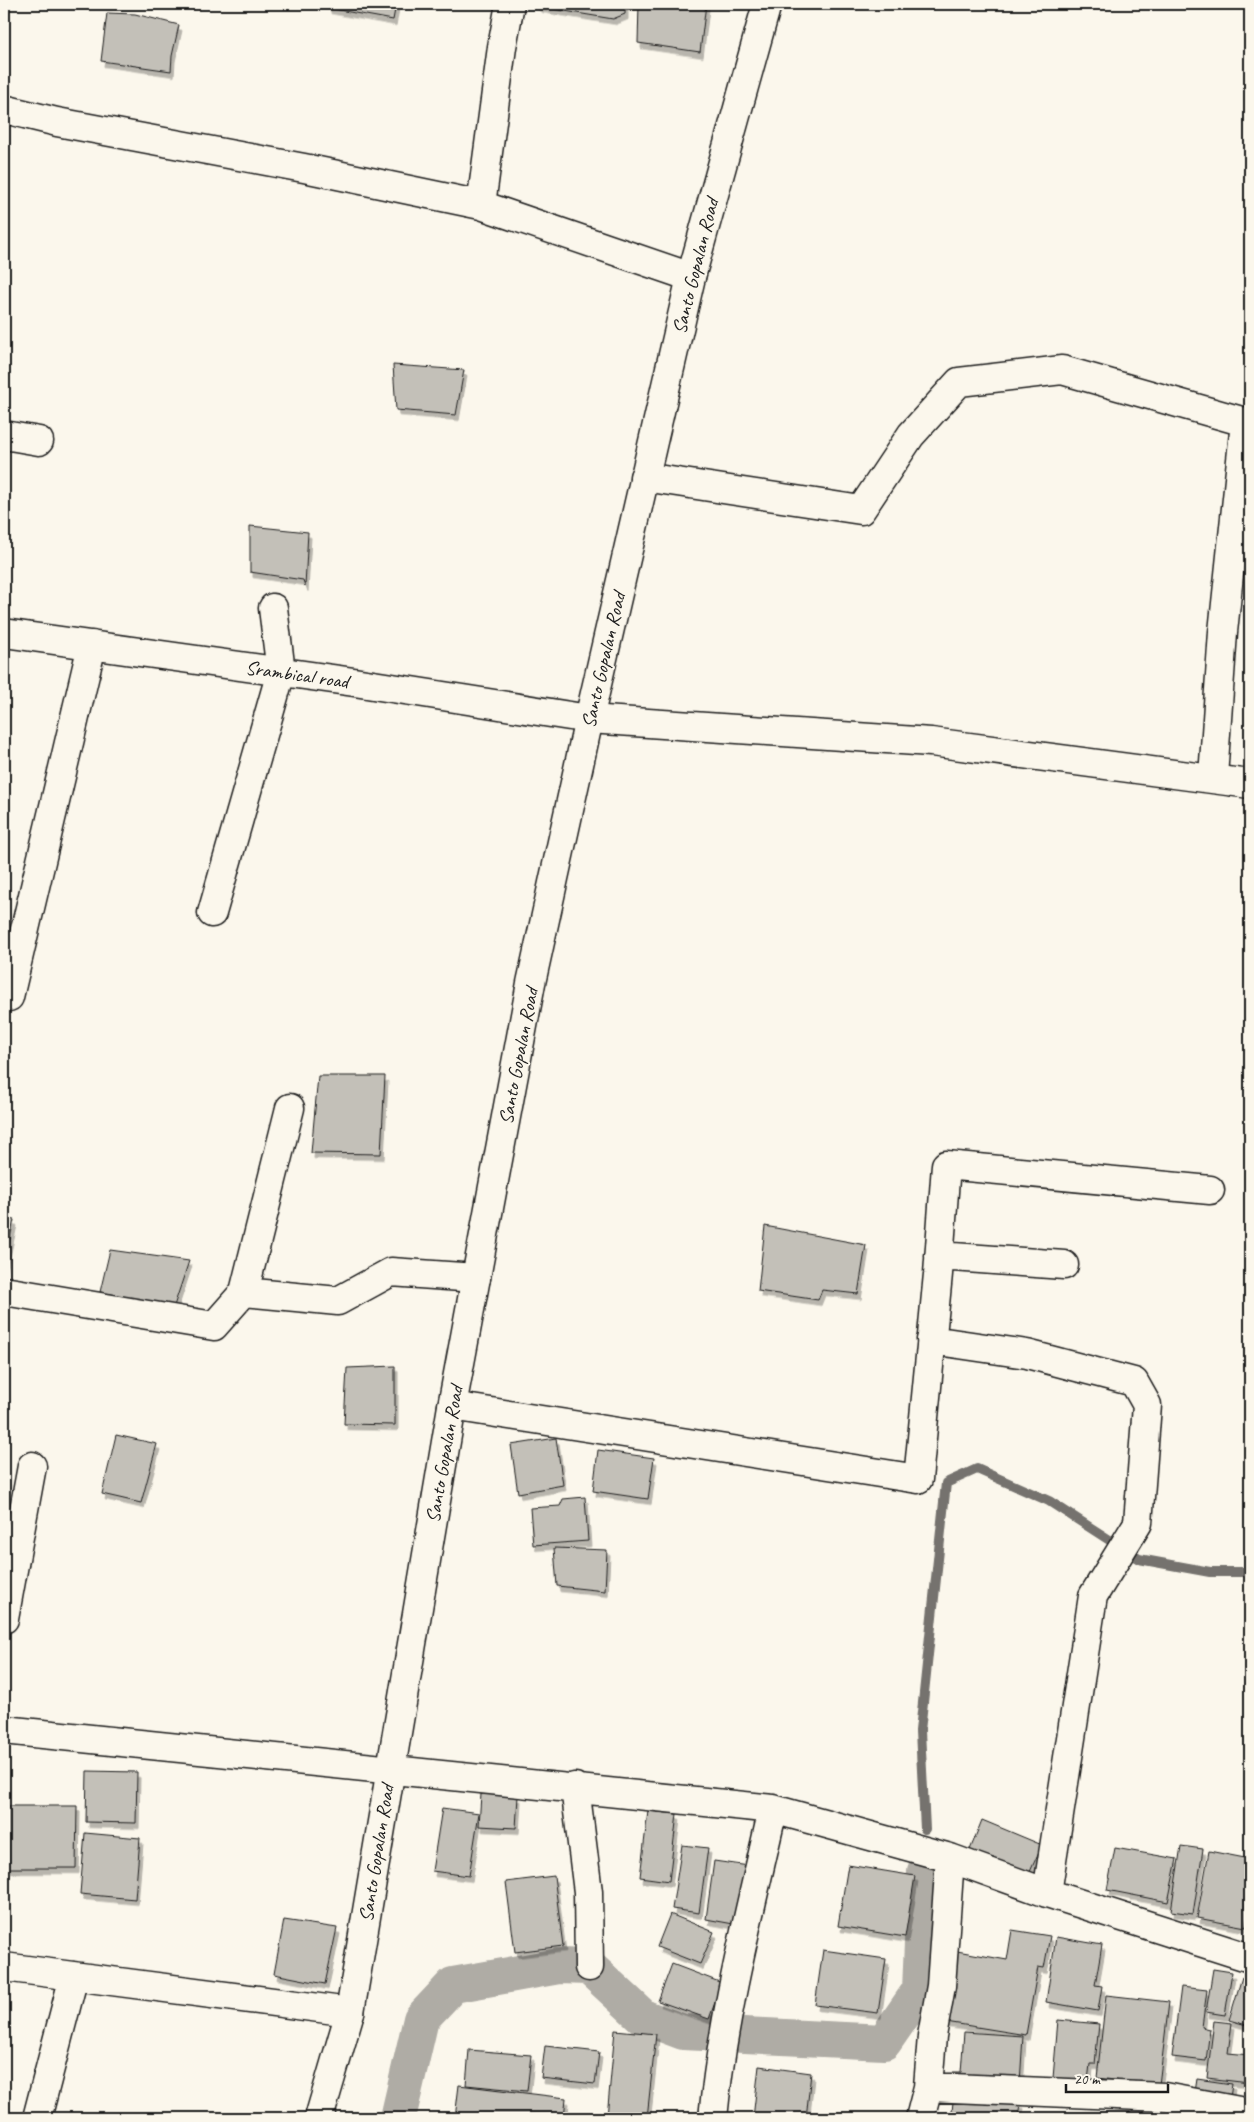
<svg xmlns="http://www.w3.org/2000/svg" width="1254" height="2122" viewBox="0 0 1254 2122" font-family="Caveat,sans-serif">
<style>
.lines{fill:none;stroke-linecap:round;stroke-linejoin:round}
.stream{stroke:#74726e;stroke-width:10}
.canal{stroke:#afaca5;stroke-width:36}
.building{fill:#c3c0b8;stroke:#1c1c1c;filter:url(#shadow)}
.minor-casing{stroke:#1c1c1c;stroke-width:31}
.secondary-casing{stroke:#1c1c1c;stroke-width:31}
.minor{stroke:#fbf7ec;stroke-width:28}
.secondary{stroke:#fbf7ec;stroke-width:28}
.labels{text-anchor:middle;stroke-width:4;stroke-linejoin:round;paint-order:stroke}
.street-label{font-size:20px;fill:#1c1c1c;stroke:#fbf7ec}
</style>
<defs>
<filter id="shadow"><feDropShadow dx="3" dy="5.5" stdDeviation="0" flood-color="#0004"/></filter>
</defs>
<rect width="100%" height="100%" fill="#fbf7ec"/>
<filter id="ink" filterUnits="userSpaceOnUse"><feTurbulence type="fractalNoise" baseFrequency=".02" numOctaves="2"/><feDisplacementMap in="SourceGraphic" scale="10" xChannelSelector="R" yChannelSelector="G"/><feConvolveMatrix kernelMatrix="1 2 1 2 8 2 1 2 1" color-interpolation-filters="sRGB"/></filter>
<g filter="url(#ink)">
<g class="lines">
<path class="stream" d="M925,1829L920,1731L946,1483L977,1469L1049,1501L1139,1559L1210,1572H1250"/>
<path class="canal" d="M398,2118L421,2019L453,1985L559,1966L589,1967L643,2017L683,2032L884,2042L920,1990L925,1871"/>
</g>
<path class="building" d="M328,4H396L393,20L328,8Z
M535,4H625V14L613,19L540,7Z
M639,4H706L700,52L638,43Z
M107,13L135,14L179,25L172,56L171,71L101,61Z
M393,365L464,370L456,415L396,410Z
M250,526L308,532L305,586L303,580L250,572Z
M318,1076H385L381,1154L311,1153Z
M4,1218L14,1220L4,1265Z
M765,1226L866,1245L858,1294L822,1290L818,1300L758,1291Z
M110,1250L189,1261L174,1306L100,1292Z
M395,1366V1425L344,1424L347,1368Z
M116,1435L157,1444L141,1503L102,1494Z
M556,1438L563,1485L518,1493L511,1445Z
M598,1450L654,1458L648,1499L593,1491Z
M585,1497L588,1541L533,1545L530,1508L560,1506L563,1499Z
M554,1548L607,1550L605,1591L557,1586Z
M1250,1736V1773H1246Z
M87,1771L137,1772L136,1823L86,1822Z
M481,1794L518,1796L516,1828L479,1826Z
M4,1806H77L76,1868H5Z
M442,1808L479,1813L469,1876L432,1871Z
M648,1811L677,1814L669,1881L640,1877Z
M982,1820L1042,1845L1029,1874L970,1850Z
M85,1833L140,1838L135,1899L80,1894Z
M682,1845L708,1848L699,1913L672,1909Z
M1181,1846L1203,1849L1193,1914L1171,1911Z
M1115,1848L1177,1859L1168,1902L1107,1890Z
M1209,1851L1250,1859V1902L1246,1927L1197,1918Z
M714,1861L749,1866L739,1925L706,1919Z
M848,1865L915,1876L905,1937L838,1926Z
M554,1876L563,1946L515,1952L506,1882Z
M670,1914L714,1932L700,1964L657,1947Z
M284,1920L337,1928L325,1984L274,1974Z
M1012,1930L1050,1936L1044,1968L1038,1967L1026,2035L946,2022L957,1951L1007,1960Z
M1056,1937L1102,1945L1095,1985L1102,1986L1098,2011L1046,2002Z
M823,1950L886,1959L878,2013L815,2005Z
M672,1964L722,1983L709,2019L658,2001Z
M1213,1969L1232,1972L1225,2015L1206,2012Z
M1242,1977L1250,1979V2026L1229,2020Z
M1181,1987L1207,1990L1202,2027L1210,2029L1206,2061L1172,2057Z
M1106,1995L1169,2002L1159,2085L1097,2078Z
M1058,2020L1099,2024L1095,2064H1090L1088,2081L1053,2078Z
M1214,2021L1232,2023L1228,2053L1250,2055L1249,2083L1207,2078Z
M615,2030L656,2034L647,2118L607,2117Z
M964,2032L1023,2036L1020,2083H952L953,2072H961Z
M545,2046L599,2052L595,2084L541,2078Z
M469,2050L531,2055L527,2091L466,2085Z
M759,2066L811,2073L806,2118H753Z
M1197,2079L1232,2084L1230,2098L1195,2092Z
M459,2085L566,2098L564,2118H455Z
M954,2095L1021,2103L1019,2118H951Z"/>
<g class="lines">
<defs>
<path id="minor" d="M4,109L57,122L304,168L481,205L691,277
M481,205L502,47L510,4
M4,435L39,441
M644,477L861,510L911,435L959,382L1062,370L1245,422L1223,632L1213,777
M4,633L354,682L589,719L931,742L1250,784
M212,913L281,672L273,608
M4,996L9,997L92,645
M939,1256L1064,1265
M4,1291L214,1326L244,1292L338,1301L391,1272L476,1278
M244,1292L290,1108
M931,1340L1027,1354L1134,1382L1147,1405L1138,1523L1093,1596L1047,1893
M452,1406L918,1479L938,1274L946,1165L1210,1190
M4,1619L32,1466
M4,1730L773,1809L950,1858L1047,1893L1250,1958
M575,1787L588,1892L589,1967
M4,1967L350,2012
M928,2087L1164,2097L1250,2113
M37,2118L74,1976
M713,2118C723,2013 750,1912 773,1809
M920,2118L928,2087L932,2036L941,1986L950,1858"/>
<path id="secondary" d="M319,2118L350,2012L452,1406L531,983L589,719L691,277L767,4"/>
</defs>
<use href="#minor" class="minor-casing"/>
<use href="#secondary" class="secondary-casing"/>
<use href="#minor" class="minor"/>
<use href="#secondary" class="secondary"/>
</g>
</g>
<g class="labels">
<g class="street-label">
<text transform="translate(695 266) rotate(-76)" y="7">Santo Gopalan Road</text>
<text transform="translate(603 660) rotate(-77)" y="7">Santo Gopalan Road</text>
<text transform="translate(297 674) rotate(8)" y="7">Srambical road</text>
<text transform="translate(518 1056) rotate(-79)" y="7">Santo Gopalan Road</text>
<text transform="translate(444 1454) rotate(-80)" y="7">Santo Gopalan Road</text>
<text transform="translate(376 1853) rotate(-81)" y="7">Santo Gopalan Road</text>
</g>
</g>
<rect width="1254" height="2122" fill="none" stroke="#fbf7ec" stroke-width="20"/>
<rect x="10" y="10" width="1234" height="2102" fill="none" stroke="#1c1c1c" stroke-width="2" filter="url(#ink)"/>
<path d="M1066 2084v8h102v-8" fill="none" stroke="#1c1c1c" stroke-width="2.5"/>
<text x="1074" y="2084" font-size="15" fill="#1c1c1c" stroke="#fbf7ec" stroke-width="4" paint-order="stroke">20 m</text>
</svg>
